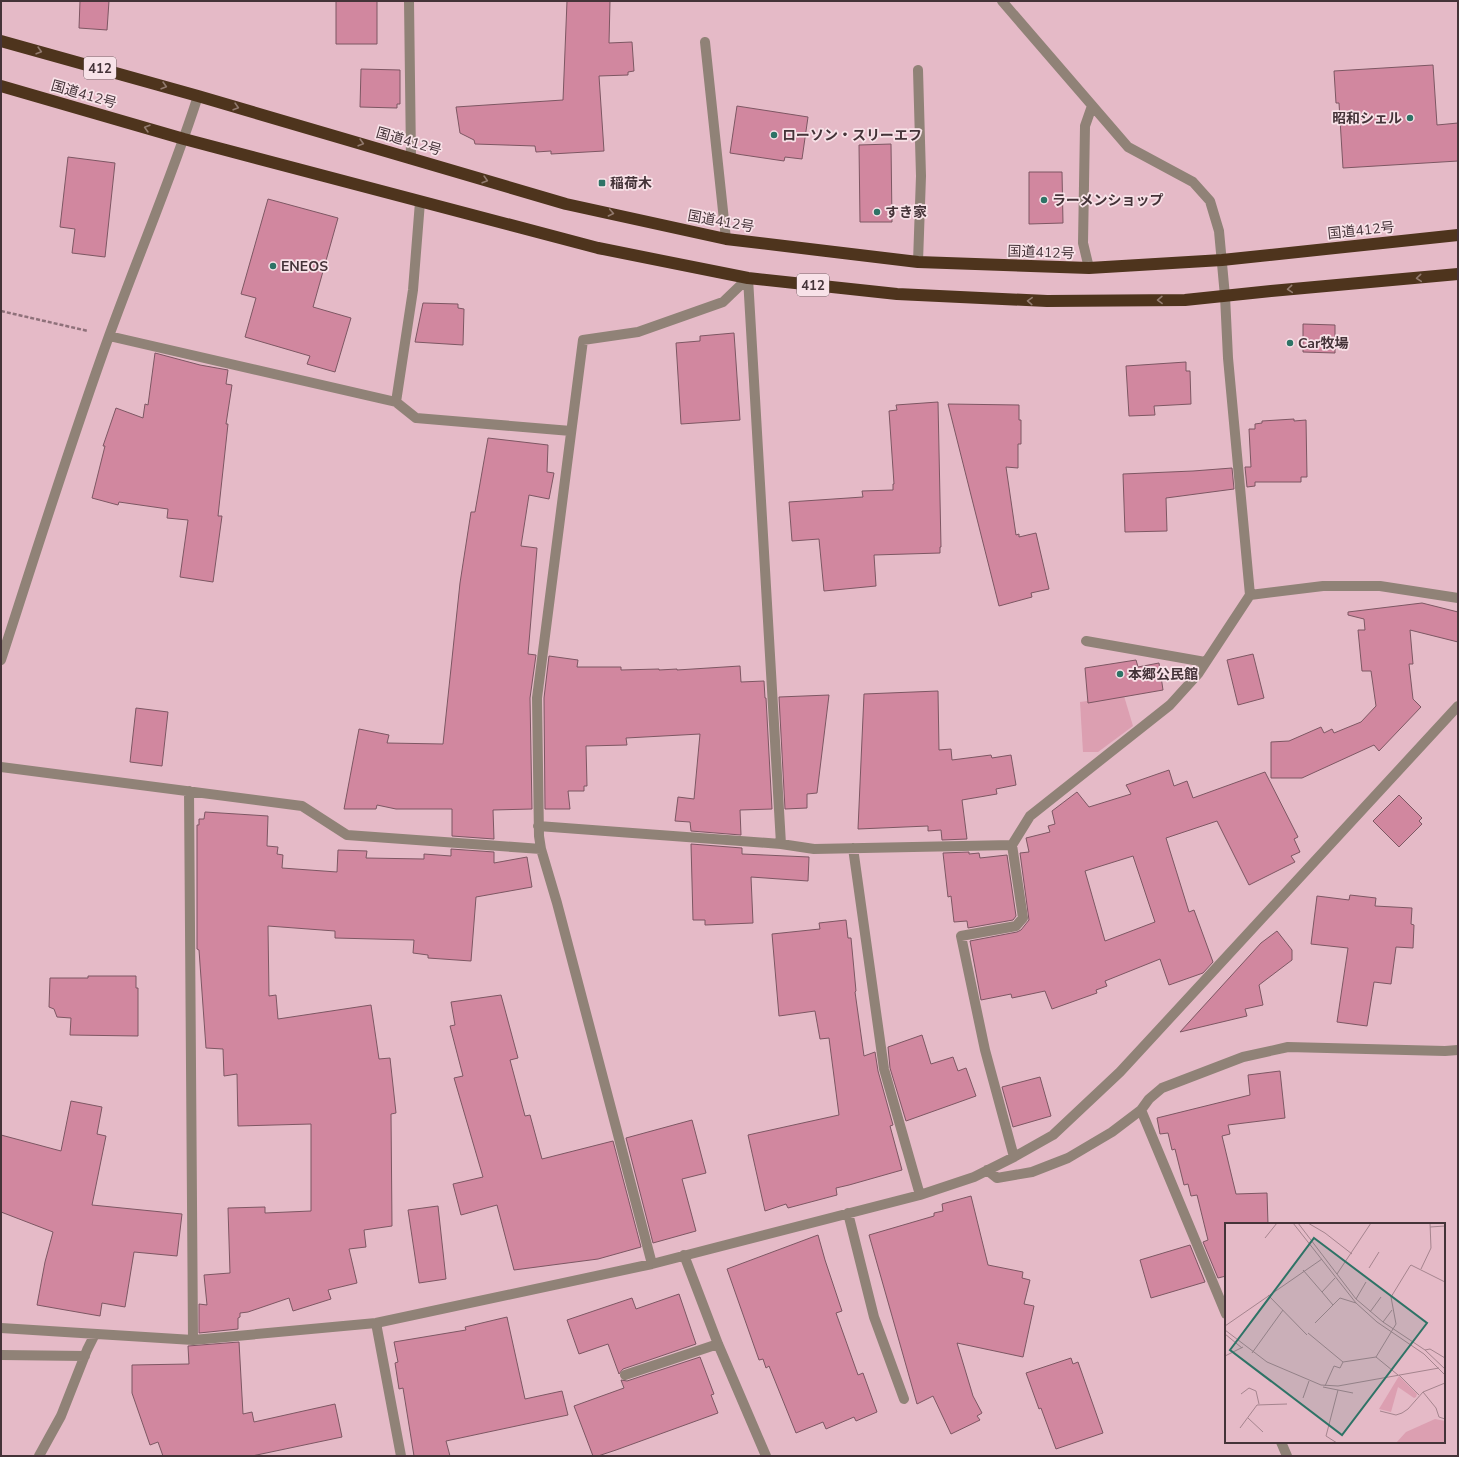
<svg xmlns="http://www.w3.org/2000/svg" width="1459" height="1457" viewBox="0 0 1459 1457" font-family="'Nunito Sans','Noto Sans JP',sans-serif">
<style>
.green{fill:#dc9fb1}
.building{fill:#d1879f;stroke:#7d5763;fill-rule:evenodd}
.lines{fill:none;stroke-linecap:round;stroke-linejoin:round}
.path{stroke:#8f717a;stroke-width:2.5;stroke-dasharray:4 2;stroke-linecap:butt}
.minor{stroke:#908277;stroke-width:10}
.highway{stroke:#4e341d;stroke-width:12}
.oneway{stroke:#927a6e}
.poi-dot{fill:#2e7366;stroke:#f8e2e8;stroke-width:1.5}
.labels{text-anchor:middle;stroke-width:3.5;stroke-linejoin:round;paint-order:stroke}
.shield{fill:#f8e2e8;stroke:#7a686d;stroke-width:1}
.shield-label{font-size:13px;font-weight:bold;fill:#443338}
.street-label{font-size:14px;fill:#443338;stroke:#f8e2e8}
.poi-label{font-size:14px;font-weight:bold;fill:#443338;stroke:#f8e2e8;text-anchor:start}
.inset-road{fill:none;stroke:#a5848e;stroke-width:1}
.view{fill:#2e7366;fill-opacity:0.15;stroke:#2e7366;stroke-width:2}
.inset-edge{fill:none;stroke:#443338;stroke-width:2}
</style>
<rect width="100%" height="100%" fill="#e5bac7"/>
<path class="green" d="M1124,696L1133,726L1098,752H1083L1080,702Z"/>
<path class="building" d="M80,1H109L107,30L79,28Z
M336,1H377V44H336Z
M567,1H610L609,43L632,42L634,71L628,72V75L599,76L604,151L551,154V151L536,152L535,146L475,144L474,140L460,133L456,107L563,100Z
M1433,65L1437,125L1458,123V161L1343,168L1339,103H1336L1334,71Z
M361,69L400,70V104H397V108L360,107Z
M737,106L808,117L802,159L785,157L784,161L730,153Z
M891,144L892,222H860L859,145Z
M68,157L115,163L105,257L72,253L75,229L60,227Z
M1029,172H1062L1063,223L1029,224Z
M268,199L338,218L313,307L351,318L335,372L307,364L310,356L245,337L256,298L241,294Z
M423,303L458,304V308L464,309L463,345L415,342Z
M1303,324L1335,325V353L1303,352Z
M734,333L740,420L681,424L676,343L700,341V336Z
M155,353L200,365L228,370L226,384L232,385L226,424H228L218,516H222L213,582L180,577L188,520L167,518L168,509L119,502L118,505L92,498L105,446H103L116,408L143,418L145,404L148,405Z
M1186,362V371H1190L1191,404L1154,406L1155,415L1129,416L1126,366Z
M938,402L941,547H940V553L874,555L876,586L824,591L819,539L792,541L789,502L863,497L862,491L893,490V484H894L889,411L897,410L896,405Z
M948,404L1019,405V420H1021V444H1018V468L1006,467L1016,535L1019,534V537L1036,533L1049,589L1031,593L1032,597L999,606Z
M1294,419V421L1306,420L1307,477H1301V482H1255V486L1247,487L1245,467H1251L1249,429H1255V424L1262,423V421Z
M488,438L548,445L547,472L554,473L549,499L529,495L521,546L537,548L528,654L536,655L530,698L532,809L493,810L494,839L452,836V809H396L377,805L376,809H344L359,729L389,735L387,743L443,744L460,583L471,512H475Z
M1232,468L1234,489L1166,498L1167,531L1125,532L1123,474L1193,471Z
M1422,603L1458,612V642L1410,630L1413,664H1409L1413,699L1421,707L1379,751L1374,745L1302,778H1271V742L1289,741L1321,727L1324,733L1332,729L1334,733L1361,722L1376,706L1371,671H1362L1358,630H1365L1364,619L1348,615V612Z
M1253,654L1264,698L1238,705L1227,660Z
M549,656L578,660L577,667H621V670L659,669V670L677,669V670L740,666L741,682L764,681L765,698H766L772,809L740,810L741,835L691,831L690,822L675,821L678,797L694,799L700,734L626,738L627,745L586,746L587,786H584V791H568L570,809H545L544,698Z
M1136,660L1138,667L1159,663L1163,690L1088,703L1085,668Z
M938,691L939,750L951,749L952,760L991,755L992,758L1011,755L1016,785L996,789L997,794L962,800L967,839L942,840L941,830L928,831V826L858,829L864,694Z
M829,695L817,793L807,794V808L785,809L779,697Z
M136,708L168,712L162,766L130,762Z
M1169,770L1174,786L1187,781L1193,798L1265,772L1298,837L1294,839L1300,852L1291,856L1295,862L1249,885L1217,821L1166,838L1189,912L1194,910L1213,962L1203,973L1169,985L1160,959L1105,981L1107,986L1096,990L1097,993L1052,1009L1045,991L1012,998L1011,994L981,1000L970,941L1017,932L1021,930L1029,920L1020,853L1029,852L1026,838L1050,832L1048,826L1055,824L1052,811L1077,792L1089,807L1131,794L1126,785ZM1133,856L1155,922L1105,941L1085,871Z
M1399,795L1422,818L1419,821L1422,824L1399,847L1373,821Z
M205,812L268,816L267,846L278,847L277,854L283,855L282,868L337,872L338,850L367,851L366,858L424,859V854L451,856V849L494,852V863L527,857L532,887L476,897L471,961L428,958V955L413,953L414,940L335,938V931L268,926L269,996L276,995L278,1019L371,1005L379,1059L390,1058L396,1113L391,1114L392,1226L364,1230L366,1247L349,1249L357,1283L328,1290L331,1299L293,1311L289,1298L248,1312L240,1313V1317L238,1318V1329L199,1333V1304L207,1305L204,1275L230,1273L228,1208L265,1207V1213L311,1211V1124L238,1126L237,1074L224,1076L223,1049L206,1048L199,950L197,949V825H199V819H204Z
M691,844L742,848V854L809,857L808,881L751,877L753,923L705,925V920H693Z
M969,852V854L979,853L980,858L1007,855L1016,916L1013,920L968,928L967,921L954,922L951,896L948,897L943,853Z
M1350,895L1376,898L1375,906L1412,908L1411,924L1414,925L1413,948L1396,947L1391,984L1374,982L1367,1026L1337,1022L1348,948L1311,944L1317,896L1349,900Z
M846,920L848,938H851L856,991L855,992L864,1056L875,1052L878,1071L893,1125L890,1126L902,1170L849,1185L836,1188L837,1195L788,1208L786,1204L765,1211L748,1135L839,1115L829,1038L820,1039L815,1011L779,1016L772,934L820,929L819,923Z
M1277,931L1292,950V960L1259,985L1263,1005L1245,1009L1247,1016L1180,1032L1261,943Z
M88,976H136V988H138V1036L70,1035L71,1018L57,1017L54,1009L49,1007L50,978H88Z
M501,995L518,1058L510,1060L525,1116L530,1115L542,1159L613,1141L641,1247L598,1259L514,1270L497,1205L461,1215L453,1184L483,1177L454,1078L463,1076L450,1026L455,1025L451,1002Z
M922,1035L931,1064L953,1057L958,1071L966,1068L976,1096L906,1121L890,1068L888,1047Z
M1280,1071L1285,1118L1228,1125L1230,1134L1222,1136L1236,1194L1267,1193L1268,1224H1226V1276L1218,1278L1203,1242L1208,1240L1197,1195L1191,1196L1188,1184L1184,1185L1175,1149L1172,1150L1168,1133L1160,1134L1157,1118L1250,1095L1248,1075Z
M1040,1077L1051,1116L1013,1127L1002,1087Z
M71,1101L102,1107L97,1134L106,1136L92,1205L182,1214L177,1256L134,1252L125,1307L102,1303L100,1316L37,1305L45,1262L53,1232L1,1212V1135L61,1151Z
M692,1120L706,1173L682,1179L696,1231L653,1243L626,1138Z
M971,1196L988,1265L1023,1272L1022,1278L1030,1280L1024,1304L1034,1306L1023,1357L957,1343L973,1396L982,1413L977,1416L980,1420L951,1434L933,1396L917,1404L869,1235L934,1216V1213L943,1211L942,1204Z
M438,1206L446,1279L419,1283L408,1210Z
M818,1235L825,1260L842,1311L836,1313L858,1375L863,1373L877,1412L856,1421L854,1417L826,1429L823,1422L796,1433L769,1366L766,1368L763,1359L759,1360L727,1269Z
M1190,1245L1205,1282L1151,1298L1140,1260Z
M679,1294L696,1344L623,1369L619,1374L608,1344L579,1354L567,1320L632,1298L636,1309Z
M507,1317L525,1399L562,1391L568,1415L446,1441L450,1456H414L403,1388L399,1389L395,1363L398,1362L394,1342L466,1330L465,1327Z
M239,1342L243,1414L252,1412L254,1422L335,1404L342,1437L252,1456H163L158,1442L150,1445L132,1393V1365L189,1364L188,1346Z
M700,1357L714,1394L711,1395L718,1413L616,1450L598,1456H593L574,1406L624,1388L621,1380L627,1381Z
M1071,1358L1073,1364L1078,1362L1103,1433L1056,1449L1041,1408L1039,1409L1026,1373Z"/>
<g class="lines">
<path class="path" d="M1,311L88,331"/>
<path class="minor" d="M409,1L411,158
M705,42L726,239
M918,262L921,176L918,70
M1089,268L1083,243L1085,126L1092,106
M748,278L781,844
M109,336L396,402L413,290L420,202
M396,402L416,418L571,431
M1250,595L1323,586H1380L1458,598
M1086,641L1205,662
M1,660C36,552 70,444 109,336C138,256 172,177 198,96
M1,767L302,806L347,835L541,849
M189,791L193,1340
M538,826L781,844L814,849L1012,845L1030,816L1170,705L1198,674L1250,595L1228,358L1225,296L1219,231L1210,201L1193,182L1128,147L1002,1
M1012,845L1023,918L1016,926L961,936L985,1050L1014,1157
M853,848L884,1069L920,1195
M1141,1110L1226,1314
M987,1170L997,1178L1032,1172L1068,1158L1112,1132L1141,1110L1149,1099L1162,1088L1243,1057L1288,1047L1445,1051L1458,1050
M848,1213L874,1317L904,1399
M684,1255L718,1344L766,1456
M652,1264L557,903L541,849L539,836L537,698L583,340L638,332L723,302L748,278
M376,1323L401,1456
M1,1328L193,1340L376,1323L652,1264L920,1195L974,1177L1014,1157L1053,1135L1120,1072L1458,706
M1,1355L85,1356
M625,1375L718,1344
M1281,1442L1287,1456
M39,1456L61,1416L87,1350L95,1334"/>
<path class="highway" d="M1,41L198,96L566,204L726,239L918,262L1089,268L1222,260L1458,235
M1,86L184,139L598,248L748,278L897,294L1047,301L1185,300L1271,291L1458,274"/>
</g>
<defs><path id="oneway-chevron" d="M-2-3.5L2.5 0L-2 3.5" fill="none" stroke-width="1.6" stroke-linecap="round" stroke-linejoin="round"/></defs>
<g class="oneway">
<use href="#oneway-chevron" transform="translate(39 51) rotate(16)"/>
<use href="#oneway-chevron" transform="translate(164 86) rotate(16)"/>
<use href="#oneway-chevron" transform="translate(236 107) rotate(16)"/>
<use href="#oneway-chevron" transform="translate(147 128) rotate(-164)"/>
<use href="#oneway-chevron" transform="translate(361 143) rotate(16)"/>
<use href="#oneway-chevron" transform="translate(485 180) rotate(16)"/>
<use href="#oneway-chevron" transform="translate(611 213) rotate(12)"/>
<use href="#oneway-chevron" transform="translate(1419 278) rotate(175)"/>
<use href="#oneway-chevron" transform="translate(1290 289) rotate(175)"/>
<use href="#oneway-chevron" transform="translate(1160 300) rotate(179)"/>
<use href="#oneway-chevron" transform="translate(1030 301) rotate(-177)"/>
</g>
<g class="poi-dot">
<circle cx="1410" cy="118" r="4"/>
<circle cx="774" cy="135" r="4"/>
<rect x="598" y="179" width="8" height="8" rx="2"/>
<circle cx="1044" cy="200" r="4"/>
<circle cx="877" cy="212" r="4"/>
<circle cx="273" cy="266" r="4"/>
<circle cx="1290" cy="343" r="4"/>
<circle cx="1120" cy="674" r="4"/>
</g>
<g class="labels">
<g class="shield">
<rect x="84" y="57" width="32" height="22" rx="3"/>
<rect x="797" y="274" width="32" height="22" rx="3"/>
</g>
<g class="shield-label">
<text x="100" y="73">412</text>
<text x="813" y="290">412</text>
</g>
<g class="street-label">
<text transform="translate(84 94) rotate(16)" y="5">国道412号</text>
<text transform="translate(409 141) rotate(16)" y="5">国道412号</text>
<text transform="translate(721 221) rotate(10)" y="5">国道412号</text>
<text transform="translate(1361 230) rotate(-6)" y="5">国道412号</text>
<text transform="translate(1041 252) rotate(2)" y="5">国道412号</text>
</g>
<g class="poi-label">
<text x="1402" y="123" text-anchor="end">昭和シェル</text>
<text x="782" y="140">ローソン・スリーエフ</text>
<text x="610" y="188">稲荷木</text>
<text x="1052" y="205">ラーメンショップ</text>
<text x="885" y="217">すき家</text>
<text x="281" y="271">ENEOS</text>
<text x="1298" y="348">Car牧場</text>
<text x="1128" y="679">本郷公民館</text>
</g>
</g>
<g transform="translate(1225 1223)">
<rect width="220" height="220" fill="#e5bac7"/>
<path d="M174,153L192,171L191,174L189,175L173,164L166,189L154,186ZM210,196L220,198V220H171L181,209Z" fill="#dc9fb1"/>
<path class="inset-road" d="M68,0L131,80L152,99L199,131L220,152M73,0L131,76L158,99L200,127L220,146M83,0L100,10L127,31M205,4L220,3M40,15L52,0M144,45L154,29M196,46L206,25L205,0M78,47L97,69L110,55M112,51L146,0M97,69L108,82M43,72L82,112M131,76L141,59M145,89L156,74M158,99L167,87M90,100L115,75L131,80M0,103L97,36M0,107L42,139L96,162L113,163L214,145M83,110L118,139L151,134L171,101L166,74L185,43L186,42L220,59M0,111L17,125M200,127L205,126L220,135M27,130L58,87M0,133L18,124M151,134L173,152M174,152L194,172M100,163L109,143L115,145L118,139M98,164L128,170M198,169L211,185L214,194L220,196M16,171L24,165L31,168L34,181M78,175L84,158M155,188L171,192L177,190L183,186L198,169L220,160M23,195L38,209M15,205L32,182L62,181M112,220L101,213L113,167"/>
<path class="view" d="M89,15L202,100L117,212L5,127Z"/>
<rect width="220" height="220" class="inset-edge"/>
</g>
<rect width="1459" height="1457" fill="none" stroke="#443338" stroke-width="4"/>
</svg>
